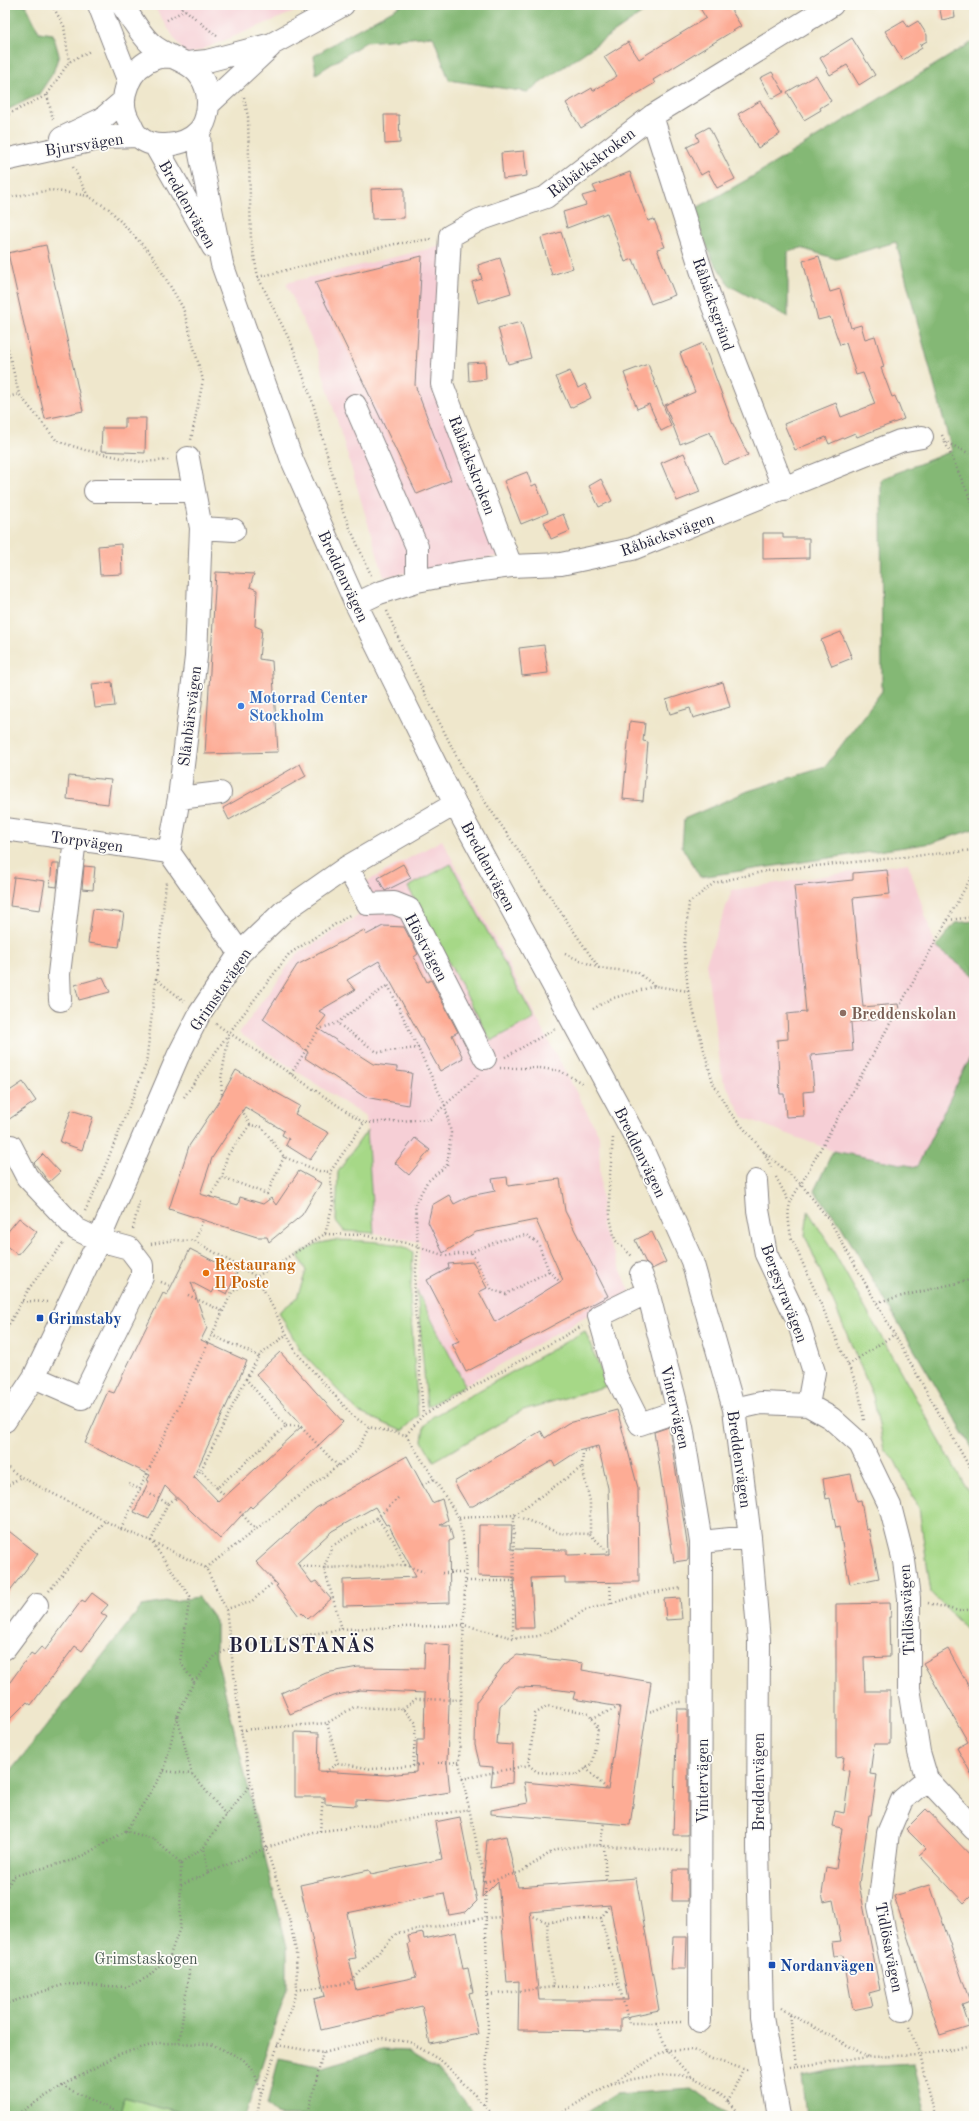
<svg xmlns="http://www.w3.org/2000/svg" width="979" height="2121" viewBox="0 0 979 2121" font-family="'Old Standard TT',serif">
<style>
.built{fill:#f6cfd6}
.green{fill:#a6d887;stroke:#647d61}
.forest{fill:#84b874;stroke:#536d58}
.building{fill:#fdac95;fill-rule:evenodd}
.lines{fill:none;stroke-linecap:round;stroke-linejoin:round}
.minor-casing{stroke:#888484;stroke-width:24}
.path{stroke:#888484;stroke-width:2.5;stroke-dasharray:1 3;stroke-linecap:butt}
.minor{stroke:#fff;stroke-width:22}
.shop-dot{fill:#3f7fe0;stroke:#fdfcf7;stroke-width:1.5}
.education-dot{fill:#8d6e63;stroke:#fdfcf7;stroke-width:1.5}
.food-dot{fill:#e8710a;stroke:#fdfcf7;stroke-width:1.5}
.transit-dot{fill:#1a4fb4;stroke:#fdfcf7;stroke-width:1.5}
.labels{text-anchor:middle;stroke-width:3.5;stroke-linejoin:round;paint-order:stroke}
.street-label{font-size:16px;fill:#22223b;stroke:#fdfcf7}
.shop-label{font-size:16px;font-weight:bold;fill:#366cbe;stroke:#fdfcf7;text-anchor:start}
.education-label{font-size:16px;font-weight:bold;fill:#785e54;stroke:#fdfcf7;text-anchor:start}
.food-label{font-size:16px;font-weight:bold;fill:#c56008;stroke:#fdfcf7;text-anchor:start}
.transit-label{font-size:16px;font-weight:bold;fill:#164399;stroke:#fdfcf7;text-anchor:start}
.park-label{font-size:16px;fill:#4a5952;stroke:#fdfcf7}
.district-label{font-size:20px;font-weight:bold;letter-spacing:1px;fill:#22223b;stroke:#fdfcf7}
</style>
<rect width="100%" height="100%" fill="#fdfcf7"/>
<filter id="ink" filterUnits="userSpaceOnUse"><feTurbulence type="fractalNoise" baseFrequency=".025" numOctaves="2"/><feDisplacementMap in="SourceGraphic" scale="8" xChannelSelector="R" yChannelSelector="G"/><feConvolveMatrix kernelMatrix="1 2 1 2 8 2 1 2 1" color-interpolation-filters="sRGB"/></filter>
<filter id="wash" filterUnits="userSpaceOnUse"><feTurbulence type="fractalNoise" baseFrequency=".012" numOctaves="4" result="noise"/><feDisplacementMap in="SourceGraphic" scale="16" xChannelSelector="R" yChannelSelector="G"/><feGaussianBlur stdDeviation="0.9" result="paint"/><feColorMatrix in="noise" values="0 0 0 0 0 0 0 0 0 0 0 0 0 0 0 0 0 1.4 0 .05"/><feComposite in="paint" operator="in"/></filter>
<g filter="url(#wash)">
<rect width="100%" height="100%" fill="#efe7cc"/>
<path class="built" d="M153,5H311L186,56Z
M445,245L437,385L499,556L384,577L316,350L286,283Z
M442,840L599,1135L602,1226L630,1291L465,1385L417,1291L420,1242L374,1233L366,1117L239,1033L296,955L374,906L364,883Z
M908,863L936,947L974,976V1049L917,1167L833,1151L743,1117L722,1077L706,963L732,890Z"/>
<path class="green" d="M451,864L534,1018L491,1041L408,887Z
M367,1130L374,1233L344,1231L336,1221L338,1172Z
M808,1211L832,1249L974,1502V1641L968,1631L931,1593L919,1508L895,1461L884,1450L873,1396L805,1235Z
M335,1240C353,1241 401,1240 413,1252L410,1301L418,1416L402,1431L358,1412L300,1350L279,1312L297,1298L306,1271L298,1255L316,1244Z
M417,1291L465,1385L427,1407Z
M585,1331L607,1386L523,1410L434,1461L422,1441L424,1426L432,1417Z
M124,2097L194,2116H119Z"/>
<path class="forest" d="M5,5H26L39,32L53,34L59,55L53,73L39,94L5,111Z
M402,5H654L527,92L449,80L433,36L366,42L316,74L314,56L351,33Z
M974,41V829L932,843L700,877L682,847L684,819L748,791L825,767L882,691L881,479L952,451L896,242L836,259L801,248L788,252V317L730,286L712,259L693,210L750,178Z
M974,921V976L936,947L955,923Z
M974,1049V1451L838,1221L814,1191L833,1151L917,1167Z
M198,1597L216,1621V1655L287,1947V1988L245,2116H194L124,2097L119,2116H5V1778L142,1606Z
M382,2050L407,2051L436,2069L477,2116H280L276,2115L267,2105L279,2058L323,2067Z
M914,2063L926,2116H806L801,2076L858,2066Z
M692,2089L725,2111L729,2116H580L616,2094Z"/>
<g id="blocks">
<path class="building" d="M698,5H728L741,26L653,80L655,83L581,128L566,103L592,88L593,91L617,76L604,57L628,42L639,59L706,18Z
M939,5H953L955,17L942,20Z
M904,20L908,27L918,21L927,35V41L920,45L922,48L903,60L885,31Z
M852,38L875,75L859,85L847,65L830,75L820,58Z
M772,72L784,92L772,99L760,78Z
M816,75L831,101L820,108L821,110L804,120L787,92Z
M760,101L780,134L758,148L738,114Z
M384,115H399L400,143L385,144Z
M709,127L735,179L717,188L708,171L701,175L687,147L699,141L696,134Z
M524,151L527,176L503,179L501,153Z
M630,172L648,221L654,219L665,247L657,249L675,295L651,304L633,259L625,262L607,213L567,228L563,212L586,205L582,196L596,192L593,186Z
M404,188V218L372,219L371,189Z
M561,232L573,268L552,275L541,238Z
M46,245L83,411L45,419L8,253Z
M422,256L415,385L451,480L417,494L315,282Z
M819,256L830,292L840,289L851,328L861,325L865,339L875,336L884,367L881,368L892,397L895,396L904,419L857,437L855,433L829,444L826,437L795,450L784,424L836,403L841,417L875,404L863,373L856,375L846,343L840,345L830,317L818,320L803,261Z
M500,258L511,293L478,303L472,282L482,279L478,265Z
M521,322L531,358L508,364L498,328Z
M703,343L732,422L748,455L724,465L710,432L680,444L665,405L695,392L680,353Z
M485,362L486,379L469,381L468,363Z
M648,364L671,426L661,431L649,404L637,409L624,373Z
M570,371L578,388L585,384L591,398L570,408L556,377Z
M125,418H146L145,453L101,451L102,428H125Z
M684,453L700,492L677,501L661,463Z
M527,472L532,486L536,484L548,513L521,524L504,481Z
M601,479L612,501L599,507L589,486Z
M563,514L570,531L551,539L544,522Z
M763,533H783V538H809V558L763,559Z
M121,544L122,574L100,575L98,546Z
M216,572L254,574L250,587L257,590L255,626L262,629L259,659L272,661L278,752L205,754Z
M841,632L852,658L832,666L821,640Z
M544,645L548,673L522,676L519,648Z
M112,682L115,706L95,708L92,684Z
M723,682L730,707L693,718L690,708L670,714L666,700Z
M630,721L645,723L643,741L648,742L643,801L623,799Z
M300,764L306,776L229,820L223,808Z
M69,776L111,780L108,804L67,799Z
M52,864H59L57,887L50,886Z
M403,864L411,878L385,891L378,878Z
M84,866L95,867L93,890L82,889Z
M887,870L890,894L853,898L863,1007L898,1004L900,1016L851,1022L853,1051L811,1055L814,1091L803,1092L804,1116L786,1117L784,1094H780L777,1040L788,1039L787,1014L806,1012L794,886L853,880V873Z
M14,877L45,881L40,910L10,906Z
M93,909L124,913L119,947L88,943Z
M383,926L404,927L418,954L414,957L427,982L431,980L458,1032L452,1035L463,1058L440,1071L379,961L347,980L355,990L319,1011L326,1016L317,1028L373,1064L397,1067V1071L412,1073L408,1105L365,1097L305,1058L308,1052L263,1019L297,965L364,930L366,935Z
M103,977L110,992L79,1000L75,985Z
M236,1070L300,1106L295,1114L329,1133L310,1160L286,1145L289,1139L282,1135L284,1131L245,1107L212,1158L200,1194L238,1205L240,1197L263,1204L271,1198L276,1205L299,1171L321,1183L302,1215L269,1242L267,1237H257L169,1209L189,1146L217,1104Z
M23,1082L36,1101L5,1122V1094Z
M71,1110L93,1117L82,1150L60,1142Z
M415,1138L430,1150L409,1175L395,1163Z
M43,1154L60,1172L49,1182L34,1163Z
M507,1177L508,1186L560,1179L565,1211L608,1296L466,1372L452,1344L459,1341L427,1280L449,1268L448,1264L473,1262L487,1288L479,1292L495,1322L563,1280L536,1220L476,1232L443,1253L428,1222L432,1205L449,1195L454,1204L470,1196L495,1191L492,1179Z
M19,1218L37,1232L18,1255L5,1245V1235Z
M652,1232L666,1262L652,1269L646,1263L635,1240Z
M190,1249L237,1273L227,1294L215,1288L212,1293L191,1282L207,1328L201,1340L247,1361L194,1476L219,1502L302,1426L256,1374L280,1352L343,1422L252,1508L250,1506L220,1539L165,1486L149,1519L134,1512L149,1481L147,1480L150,1475L85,1443L108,1391L114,1393L163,1293L167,1295Z
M617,1410L638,1488L639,1582L565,1583V1577L531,1578L534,1628H516L514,1577L478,1576L479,1525H512L511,1549L567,1550V1555L610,1554L608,1488L598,1446L578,1451L555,1466L552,1461L473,1506H468L454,1482L541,1431L545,1438L568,1423Z
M669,1427L688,1549V1560L674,1562L654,1432Z
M407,1456L432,1503L442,1499L448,1520L440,1525H449L453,1539L449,1541L450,1603L343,1606V1580L416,1577L388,1524L386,1525L375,1507L332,1531L297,1563L312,1583L316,1581L331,1599L308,1619L302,1613L299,1616L276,1586L278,1585L256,1562L316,1508Z
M851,1474L857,1501L861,1500L866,1530L869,1529L879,1578L850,1584L839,1527L836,1528L830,1498L826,1499L823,1479Z
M5,1528L38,1554L5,1597Z
M92,1593L108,1605L101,1613L107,1617L82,1651L75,1646L31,1705L27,1702L5,1724V1689L31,1653L34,1655L41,1647L45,1650L82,1600L85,1602Z
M680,1598L682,1619L666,1620L664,1599Z
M890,1603L891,1617H889L890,1657L864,1658L865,1691H890V1744H874L870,1774L877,1775L871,1815H869L859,1884L880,1990L869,1993L872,2006L853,2010L843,1955L834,1956L832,1942L841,1941L833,1900L824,1902L822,1894L826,1867L836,1869L842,1828L832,1826L835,1811L844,1813L850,1771L842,1770L844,1757L836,1758V1604Z
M425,1643L451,1646L447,1763L450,1792L388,1802L356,1800V1806L325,1804V1797H295V1732L319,1733L318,1771L387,1775L416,1772L417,1740H424L425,1693L360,1690L333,1696L290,1714L281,1693L326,1673L358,1667L424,1668Z
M948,1649L974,1696V1779L957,1748L968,1742L923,1663Z
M517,1655L583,1663L582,1670L651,1682L630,1825L491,1814V1810L528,1803L524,1782L608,1790L620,1707L573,1699L575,1692L545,1688L517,1687L500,1706L497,1744L513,1745L512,1783L491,1786L493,1767L480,1766L475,1745L476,1702L504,1665Z
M677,1709H688V1835H673Z
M926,1809L974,1859V1893L964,1903L919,1855L926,1849L906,1829Z
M460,1817L477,1901L466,1912L449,1915L444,1893L347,1913L356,1958L349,1959L356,1990L416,1977L408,1944L410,1943L408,1936L423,1933L424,1939L456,1932L463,1969L468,1968L473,1992L469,1993L478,2034L430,2044L422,2006L321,2030L314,1999L325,1996L300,1885L369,1870L371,1874L442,1859L435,1822Z
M506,1836L518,1887L636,1878L659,2010L621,2018V2031L518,2030L519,1981L507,1982L498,1881L482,1897L487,1840ZM610,1905L628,2000H539L530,1912Z
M673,1870H688V1901H672Z
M930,1885L970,2002L962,2005L969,2026L940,2035L894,1896Z
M673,1937H687L686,1969H671Z"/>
</g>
</g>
<g filter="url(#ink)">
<use href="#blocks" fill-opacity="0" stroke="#888484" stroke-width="1"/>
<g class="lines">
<defs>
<path id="minor" d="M99,5L129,82
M122,5C131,17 140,34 151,44C170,61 197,59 206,88C210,101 208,121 199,131C185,146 153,151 138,136C134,133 132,127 130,123C115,99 130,66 156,58C161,56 167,57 172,57
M187,63L207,61L272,44L343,5
M209,104L270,47
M652,116L712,304L784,489
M199,131L200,154L222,264L292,460L356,604L455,804L644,1153L692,1261L734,1409L750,1537L759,1641L758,1847L762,2017L779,2116
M62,138L102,119L123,101
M155,145L213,247
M5,160L108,137L138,136
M355,405L417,547V581
M188,458L201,528L196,657L179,798L169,852L240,953
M95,491H194
M201,528L234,530
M511,566L442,384L450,236L479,220L546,197L652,116L832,5
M356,604L379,593L417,581L459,573L511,566L561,564L632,549L900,441L922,437
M179,798L220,793
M5,829L169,852
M347,867L368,904L394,903L409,909L485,1058
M60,1000L59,974L75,839
M11,1146L27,1177L76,1229L99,1240L129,1248L142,1265V1277L82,1398L34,1377
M756,1181L758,1210L766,1254L798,1321L814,1372L808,1405
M641,1274L648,1292L682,1427L701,1542L700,2021
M648,1292L599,1316L616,1376L640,1424L678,1411
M734,1409L761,1403L808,1405L831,1418L860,1444L890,1506L904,1561L909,1598V1688L919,1752L927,1779L974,1829
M5,1421L34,1377L99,1240L178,1056L200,1013L240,953L284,911L347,867L455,804
M701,1542L750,1537
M5,1648L37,1605
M902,2010L879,1906L888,1833L902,1800L927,1779"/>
</defs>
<use href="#minor" class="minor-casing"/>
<path class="path" d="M52,5L64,26L69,62
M179,5L217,36
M167,20L185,10
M47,95L53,119
M244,97L248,117L251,240L258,277L292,345L312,400L343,512L371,575
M5,116L47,95L69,62L90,51
M73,167L88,196
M5,198L51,190L88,196L109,209L152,255L183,308L203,380L191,440
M258,277L395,244L431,239
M5,337L19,394
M5,398L19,394L57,441L85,450L141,462L169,460
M942,435L974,507
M944,441L974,456
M971,499L974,494
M387,611L405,654L464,771L599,968L637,972L655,986
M948,920L974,917
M565,954L599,968
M156,979L166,882
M688,991L684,947L689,903L714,883L766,871L974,850
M593,1009L610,999L655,986L688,991L713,1083L729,1111L763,1151L801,1184L830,1221L974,1475
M216,1024L364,1123L430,1119L478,1075
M419,1048L377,1052L337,1023L388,985L445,1105L451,1133L447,1165L427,1182L415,1204L418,1247L414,1292L423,1415
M505,1057L555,1029
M500,1068H540L560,1071L584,1084
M291,1074L319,1029L337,1023
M222,1094L221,1079L229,1035
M184,1097L229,1033L289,954L351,914
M242,1110L250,1125
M613,1138L609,1187L610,1217L615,1240L633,1257
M764,1152L771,1167
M284,1157L267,1194L222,1177L227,1156L250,1125L262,1127L284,1157L319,1171L330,1172
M776,1177L789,1202
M210,1197L222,1177
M85,1211L98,1184L146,1064L156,979L184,1001
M133,1229L140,1198
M325,1234L362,1235L406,1243L446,1256L471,1252L501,1240L526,1235L538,1243L549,1271L506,1294L492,1290L471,1252
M195,1241L203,1220
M151,1244L174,1240L195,1241L257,1277L296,1352L353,1416L369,1427
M549,1271L560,1282
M161,1282L171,1286
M188,1295L222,1311
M22,1301L48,1302
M877,1302L974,1279
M5,1331L30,1287L63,1243
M211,1335L259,1356L287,1334
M848,1365L895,1334
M246,1379L201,1470L217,1488L286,1426L246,1379L259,1356
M864,1420L858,1387L791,1237C787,1211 786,1206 801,1184L974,872
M286,1426H300L338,1466
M406,1435L459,1518L466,1556L459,1762L485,1882L488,2029L485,2106L494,2116
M5,1466L21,1477L121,1529L151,1541L206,1568L226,1609L241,1730L255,1804L266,1848L289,1918L296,1951L297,1990L261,2094L257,2116
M582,1467L583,1452L598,1447
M194,1478L201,1470
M422,1485L434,1479
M5,1487L21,1477
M217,1488L225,1496
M168,1503L177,1498
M240,1512L256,1530
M377,1518L398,1498
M459,1518L514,1515L559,1533L590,1534V1501L582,1467L514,1515L513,1638
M121,1529L232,1292L325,1234L333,1204L330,1172L364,1123
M590,1534L610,1554
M405,1565L424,1572
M299,1566L324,1568L332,1546L377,1518L393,1540L405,1565L324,1568L342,1629
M206,1568L357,1451L369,1427L406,1435L423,1415L582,1326
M442,1573H466
M466,1581H513
M610,1582L611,1603
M49,1591L105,1521
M928,1603L959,1611L974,1609
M226,1609L251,1602L276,1580
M194,1682L216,1655L232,1648L342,1629L464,1625L513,1638L539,1636L564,1624L585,1610L650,1593L682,1588
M403,1709L416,1699L462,1700
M646,1712C659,1711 668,1702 682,1702
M177,1716L192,1774L226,1815L251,1784
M592,1718L620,1707
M241,1730L327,1723L354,1707L403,1709L416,1723L413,1766L372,1769L338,1763L327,1723
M438,1763L459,1762
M413,1766L423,1764
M586,1768L608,1790
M164,1771L192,1774
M325,1772L338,1763
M462,1779L529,1765L537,1772L577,1775L592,1764L598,1728L589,1713L547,1706L535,1714L529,1765
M126,1831L164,1771L177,1716L194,1682L180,1662L190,1596L151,1541L168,1503L127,1483
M320,1831L323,1797
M600,1845L604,1823
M604,1846L606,1880
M181,1863L204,1847L226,1815
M208,1873L266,1848L313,1832L380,1824L470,1809
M485,1882L521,1872L556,1849L589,1845L682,1851
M181,1885L208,1873L204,1847
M5,1889L14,1876L77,1859L126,1831L154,1839L181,1863L180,1928L170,1955L148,1977L127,1987L66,1984L5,2004
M530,1915L547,1922
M601,1918L610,1905
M170,1955L190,1964L179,2044
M553,1987L619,1984
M297,1990L350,1983L397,1933L485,1918L501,1917
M488,1995L553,1987L547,1922L601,1918L629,2023H656
M781,2008L790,2014L796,2066
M790,2014L869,2057
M681,2022L656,2023L667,2050L690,2076
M909,2027L920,2055L935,2116
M277,2045L323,2053L382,2038L410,2042L443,2062L485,2106
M790,2067L870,2057L920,2055L974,2046
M611,2084C632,2079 669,2071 690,2077C709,2082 730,2101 741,2116
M62,2086L119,2113
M728,2102L743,2069
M14,2116L62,2086L119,2054L159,2043L211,2044L243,2059L255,2074L261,2093
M309,2116V2110L323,2053
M556,2116L667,2050H693L712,2059L750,2071"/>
<use href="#minor" class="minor"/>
</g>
</g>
<circle class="shop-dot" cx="241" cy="706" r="4"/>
<circle class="education-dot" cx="843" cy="1013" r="4"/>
<circle class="food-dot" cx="206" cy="1273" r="4"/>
<g class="transit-dot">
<rect x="36" y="1314" width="8" height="8" rx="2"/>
<rect x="768" y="1961" width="8" height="8" rx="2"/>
</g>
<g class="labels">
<g class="street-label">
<text transform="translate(84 144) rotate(-9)" y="6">Bjursvägen</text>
<text transform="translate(591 162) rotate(-37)" y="6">Råbäckskroken</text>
<text transform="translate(188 204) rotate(60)" y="6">Breddenvägen</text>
<text transform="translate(714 304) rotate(71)" y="6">Råbäcksgränd</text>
<text transform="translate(473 465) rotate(69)" y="6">Råbäckskroken</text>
<text transform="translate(667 534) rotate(-20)" y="6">Råbäcksvägen</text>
<text transform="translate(344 576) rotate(65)" y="6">Breddenvägen</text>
<text transform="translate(189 716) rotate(-83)" y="6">Slånbärsvägen</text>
<text transform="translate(87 841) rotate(8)" y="6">Torpvägen</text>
<text transform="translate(489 866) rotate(62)" y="6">Breddenvägen</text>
<text transform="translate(427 947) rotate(62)" y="6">Höstvägen</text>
<text transform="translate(220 989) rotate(-56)" y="6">Grimstavägen</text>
<text transform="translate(641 1152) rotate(64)" y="6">Breddenvägen</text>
<text transform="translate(785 1293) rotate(69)" y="6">Bergsyravägen</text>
<text transform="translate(676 1407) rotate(77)" y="6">Vintervägen</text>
<text transform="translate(740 1459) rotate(82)" y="6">Breddenvägen</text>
<text transform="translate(906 1610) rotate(-93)" y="6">Tidlösavägen</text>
<text transform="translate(702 1781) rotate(-90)" y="6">Vintervägen</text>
<text transform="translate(758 1782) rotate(-90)" y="6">Breddenvägen</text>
<text transform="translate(890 1947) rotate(79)" y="6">Tidlösavägen</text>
</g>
<g class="shop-label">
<text x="249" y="703">Motorrad Center<tspan x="249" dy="18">Stockholm</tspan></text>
</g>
<g class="education-label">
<text x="851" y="1019">Breddenskolan</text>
</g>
<g class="food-label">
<text x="214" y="1270">Restaurang<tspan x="214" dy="18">Il Poste</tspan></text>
</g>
<g class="transit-label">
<text x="48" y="1324">Grimstaby</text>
<text x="780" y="1971">Nordanvägen</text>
</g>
<g class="park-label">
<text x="146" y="1964">Grimstaskogen</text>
</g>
<g class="district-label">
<text x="302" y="1652">BOLLSTANÄS</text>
</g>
</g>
<rect width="979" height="2121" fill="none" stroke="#fdfcf7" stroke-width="20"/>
</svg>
